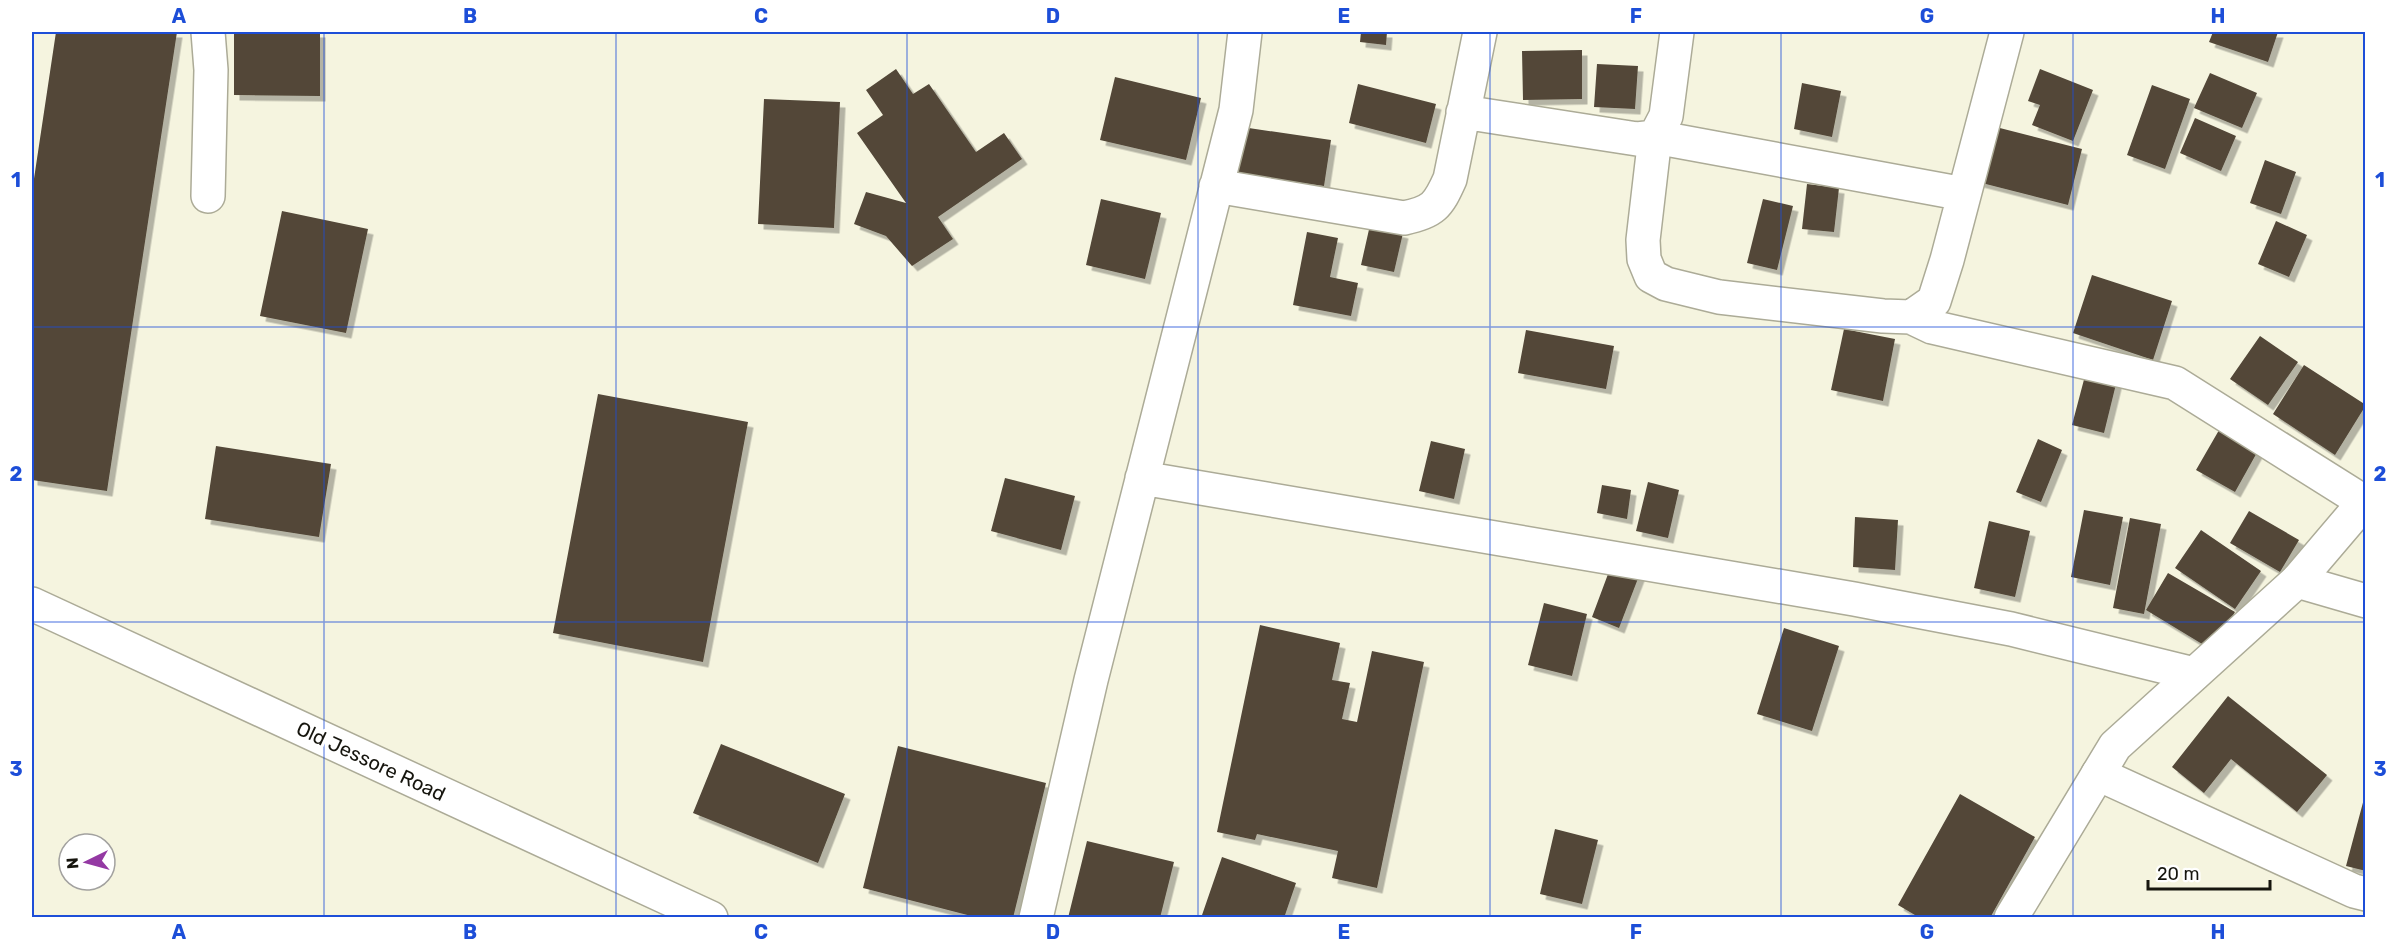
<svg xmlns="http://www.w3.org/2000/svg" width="2397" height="949" viewBox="0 0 2397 949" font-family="Rubik,sans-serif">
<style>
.building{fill:#524738;filter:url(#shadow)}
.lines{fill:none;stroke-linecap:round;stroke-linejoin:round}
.minor-casing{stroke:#acab97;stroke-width:36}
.tertiary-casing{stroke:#acab97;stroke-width:36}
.minor{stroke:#fff;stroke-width:33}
.tertiary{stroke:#fff;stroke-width:33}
.grid{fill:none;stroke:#1d4ed8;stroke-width:1.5;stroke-opacity:0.55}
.labels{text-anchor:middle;stroke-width:6;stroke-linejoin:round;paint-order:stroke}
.street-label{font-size:20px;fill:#16150e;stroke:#fff}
.neatline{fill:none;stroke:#1d4ed8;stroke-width:2}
.grid-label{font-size:20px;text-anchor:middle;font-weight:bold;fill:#1d4ed8}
</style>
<defs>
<filter id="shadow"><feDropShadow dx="5.5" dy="5.5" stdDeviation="0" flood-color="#0004"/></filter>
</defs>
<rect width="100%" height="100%" fill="#f5f4df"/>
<path class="building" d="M56,32H177L107,491L32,480V192Z
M234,32H320V96L234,95Z
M1361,32H1387L1386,45L1360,42Z
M2213,32H2278L2268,62L2209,42Z
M1582,50V99L1523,100L1522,51Z
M1597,64L1638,66L1635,109L1594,107Z
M896,69L913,94L929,84L976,152L1004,133L1022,159L938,217L953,239L912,266L886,236L854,224L866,192L906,203L857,133L883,115L866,90Z
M2040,69L2093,90L2073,141L2032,125L2040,105L2028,101Z
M2210,73L2257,93L2242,128L2194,108Z
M1115,77L1201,98L1186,160L1100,140Z
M1802,83L1841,91L1832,137L1794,129Z
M1358,84L1436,104L1426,143L1349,123Z
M2152,85L2190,99L2165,169L2127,155Z
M764,99L840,102L834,228L758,224Z
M2195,118L2236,136L2221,171L2180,153Z
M1992,126L2082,149L2068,205L1978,182Z
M1242,127L1331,140L1324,186L1235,174Z
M2265,160L2296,172L2281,214L2250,203Z
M1807,184L1839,188L1834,232L1802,229Z
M1101,199L1161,213L1145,279L1086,265Z
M1763,199L1793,206L1777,270L1747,263Z
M282,211L368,229L346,333L260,316Z
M2276,221L2307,235L2289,277L2258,264Z
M1370,225L1403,233L1394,272L1361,265Z
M1307,232L1338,238L1330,277L1358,283L1351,316L1293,305Z
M2092,275L2172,301L2153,360L2073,333Z
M1844,329L1895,339L1883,401L1831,390Z
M1526,330L1614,346L1606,389L1518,373Z
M2260,336L2298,362L2268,405L2230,379Z
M2304,365L2366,405L2335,455L2273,414Z
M2086,372L2117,380L2104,433L2072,425Z
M598,394L748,422L703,662L553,633Z
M2226,418L2264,440L2235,492L2196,470Z
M2038,439L2062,450L2041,502L2016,492Z
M1431,441L1465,449L1454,499L1419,491Z
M216,446L331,464L319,537L205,519Z
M1005,478L1075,496L1061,550L991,531Z
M1648,482L1679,490L1668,538L1636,531Z
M1602,485L1631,490L1627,519L1597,513Z
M2084,510L2123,517L2110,585L2071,577Z
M2249,511L2299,540L2280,572L2230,543Z
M1855,517L1898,520L1895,570L1853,567Z
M2130,518L2161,524L2144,614L2113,608Z
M1989,521L2030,531L2015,597L1974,588Z
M2201,530L2261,571L2235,609L2175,568Z
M1614,558L1642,568L1619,628L1592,617Z
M2168,573L2235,612L2212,650L2146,610Z
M1544,603L1587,614L1572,676L1528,665Z
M1260,625L1340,643L1332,680L1350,683L1342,719L1357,722L1372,651L1424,662L1377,888L1332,878L1338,851L1257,834L1255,840L1217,832Z
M1784,628L1839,646L1812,731L1757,714Z
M2228,696L2327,775L2297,812L2231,759L2204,793L2172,767Z
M721,744L845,794L818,863L693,813Z
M898,746L1046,783L1013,918H979L863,888Z
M1960,794L2035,837L1990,918H1920L1898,905Z
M2365,795H2366V871L2346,866Z
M1555,829L1598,840L1582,904L1540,894Z
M1087,841L1174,862L1160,918H1068Z
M1222,857L1296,883L1284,918H1201Z"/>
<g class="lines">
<defs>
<path id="minor" d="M208,32L211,70L208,196
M1463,112L1637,139L1655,137L1666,116L1677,32
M1216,186L1404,218C1433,212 1438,206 1450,179L1480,32
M1964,194L1655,137L1643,240L1644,259L1651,276L1666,284L1719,297L1883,316L1911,317L1934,301L1947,260L2007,32
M1911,317L1932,327L2175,383L2364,502
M1142,478L1854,599L2011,629L2194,674
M2297,581L2366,601
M2098,774L2354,891L2366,894
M1036,918L1091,680L1236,110L1245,32"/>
<path id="tertiary" d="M32,604L711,918
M2011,918L2115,746L2297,581L2366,500"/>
</defs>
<use href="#minor" class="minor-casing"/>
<use href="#tertiary" class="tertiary-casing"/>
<use href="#minor" class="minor"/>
<use href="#tertiary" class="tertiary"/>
</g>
<path class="grid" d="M324,32V918M616,32V918M907,32V918M1198,32V918M1490,32V918M1781,32V918M2073,32V918M32,327H2366M32,622H2366"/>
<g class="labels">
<g class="street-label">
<text transform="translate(371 761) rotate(25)" y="7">Old Jessore Road</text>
</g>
</g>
<rect width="2397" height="949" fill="none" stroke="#ffffff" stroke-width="66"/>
<g transform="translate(87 862) rotate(265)"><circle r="28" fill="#ffffff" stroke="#a2a19f" stroke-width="1.5"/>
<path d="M0-4.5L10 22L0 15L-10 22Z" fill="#9439a3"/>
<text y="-9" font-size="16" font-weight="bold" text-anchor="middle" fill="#16150e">N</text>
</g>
<path d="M2148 880v9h122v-9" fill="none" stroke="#16150e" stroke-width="3"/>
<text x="2157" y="880" font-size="18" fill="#16150e" stroke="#ffffff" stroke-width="4.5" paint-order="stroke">20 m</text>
<rect x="33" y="33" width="2331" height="883" class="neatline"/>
<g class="grid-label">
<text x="179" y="23">A</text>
<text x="470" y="23">B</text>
<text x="761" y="23">C</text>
<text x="1053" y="23">D</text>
<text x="1344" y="23">E</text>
<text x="1636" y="23">F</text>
<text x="1927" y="23">G</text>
<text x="2218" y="23">H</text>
<text x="16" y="187">1</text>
<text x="2380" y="187">1</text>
<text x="16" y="481">2</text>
<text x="2380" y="481">2</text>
<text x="16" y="776">3</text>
<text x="2380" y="776">3</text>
<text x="179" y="939">A</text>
<text x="470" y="939">B</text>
<text x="761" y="939">C</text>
<text x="1053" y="939">D</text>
<text x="1344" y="939">E</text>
<text x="1636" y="939">F</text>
<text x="1927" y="939">G</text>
<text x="2218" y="939">H</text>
</g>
</svg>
